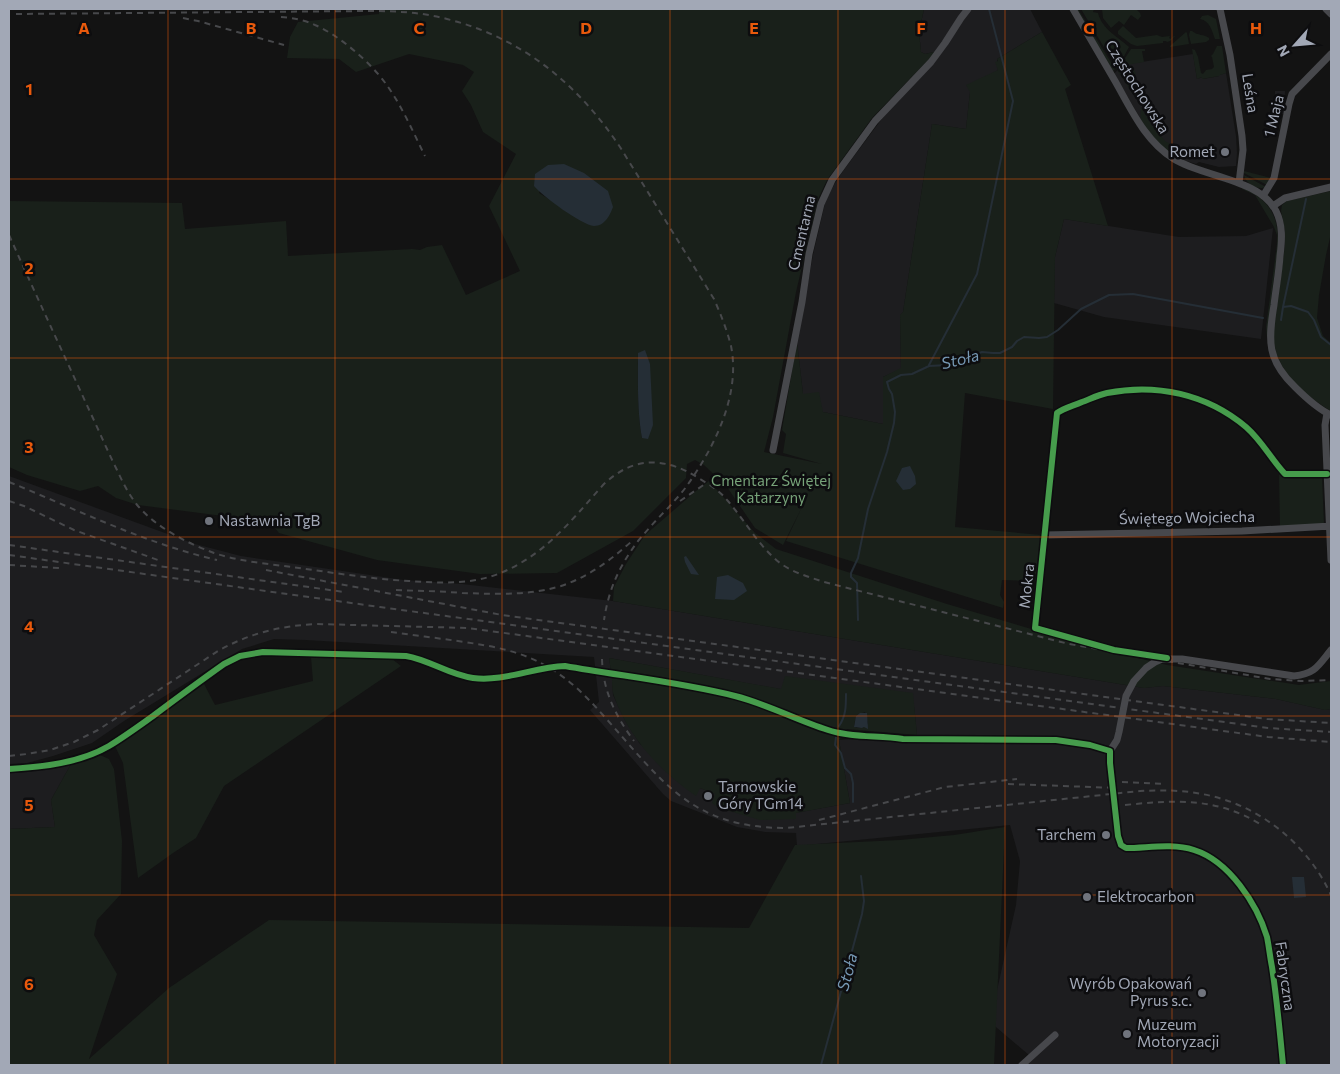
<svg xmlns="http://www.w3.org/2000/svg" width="1340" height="1074" viewBox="0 0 1340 1074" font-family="Commissioner,sans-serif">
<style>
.built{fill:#1d1d1f;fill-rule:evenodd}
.green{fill:#19201a;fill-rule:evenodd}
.water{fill:#252e36}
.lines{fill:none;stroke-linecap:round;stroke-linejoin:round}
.stream{stroke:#252e36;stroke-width:2}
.minor{stroke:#47484c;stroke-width:7}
.rail{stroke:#47484b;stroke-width:2;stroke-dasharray:6 5;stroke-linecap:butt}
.cycleway-casing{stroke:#0d0d0f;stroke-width:9}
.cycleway{stroke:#469c4c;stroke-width:6}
.grid{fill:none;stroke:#e8590c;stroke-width:1;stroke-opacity:0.55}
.poi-dot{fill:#70747d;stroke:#0d0d0f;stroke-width:2}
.labels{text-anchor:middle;stroke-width:5;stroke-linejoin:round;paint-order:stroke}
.street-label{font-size:15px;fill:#a2a8b6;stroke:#0d0d0f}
.poi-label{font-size:15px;fill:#a2a8b6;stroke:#0d0d0f;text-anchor:start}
.park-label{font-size:15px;fill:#77a379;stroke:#0d0d0f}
.water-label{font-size:16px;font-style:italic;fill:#7698b4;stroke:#0d0d0f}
.grid-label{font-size:16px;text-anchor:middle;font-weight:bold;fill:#e8590c;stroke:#0d0d0f;stroke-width:5;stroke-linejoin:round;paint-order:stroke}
</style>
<rect width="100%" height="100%" fill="#131313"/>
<path class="built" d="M924,9H1030L1042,32L997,59L998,70L970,92L966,129L932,124L903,312L900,316L901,369L883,377V424L823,412L803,394L797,342L813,255L825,203L830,191L843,171L884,116L935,62L934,52L925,54L921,52L919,32Z
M1193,54L1197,79L1202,77L1203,79L1219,76V75L1226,73L1236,136L1237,153L1236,166L1219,167L1199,162L1196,164L1183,160L1172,154L1146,128L1114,74L1122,65Z
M1275,91H1285L1284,114H1274Z
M1064,219L1179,237L1246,236L1273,228L1261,339L1104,317L1054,303L1055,257Z
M9,476L195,544L241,556L404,580L462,584L613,601L1144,688L1163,686L1276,699L1325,710L1331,709V1065H1016L1029,1055L990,1022L1016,905L1020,861L1010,825L797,846L796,833L765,832L737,827L671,801L663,794L590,710L599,702L594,657L306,640L274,639L242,649L124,721L92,743L53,756L27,763L9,764ZM609,658L807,694L842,696L914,706L917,735L839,740L850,803L795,813V819L700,788L640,744L625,720L613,695L612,676Z
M71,764L51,800L55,827L9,829V773L28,772Z"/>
<path class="green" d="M379,9H924L919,32L921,52L925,54L934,52L932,56L872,118L827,180L818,199L796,292L773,417L764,452L822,464L783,453L786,434L782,430L797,342L803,394L819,392L823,412L883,424V377L901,368L900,315L903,312L932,124L966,129L970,92L966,85L998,70L995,62L998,61L997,59L1042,32L1071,85L1065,89L1108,226L1064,219L1055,257L1053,409L965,393L955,527L1041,535L1038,581L1002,580L1000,595L1004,602L1003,608L786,541L803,505L783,545L755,528L727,487L704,465L695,460L687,464L686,478L633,531L557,573L480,574L377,560L279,533L270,522L138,505L116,498L98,486L80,491L27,475L9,467V201L182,203L185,229L286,221L288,256L412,249L420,250L427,247L442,245L466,295L520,271L489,206L516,154L483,132L471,105L462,91L474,72L463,65L409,54L356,72L339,59L287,58L290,37L298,22L379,14ZM548,165L555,203L539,193ZM638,353L642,438C637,410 638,381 638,353Z
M1078,9L1115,69L1113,71L1077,10Z
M1081,9H1094L1093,12L1098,13C1102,29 1117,36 1129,47L1117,69Z
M1102,9H1136L1140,13L1141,16L1138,20L1131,15L1124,25L1119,21L1111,28L1103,18Z
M1208,15L1216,19L1220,39H1215C1212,31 1210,21 1200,19L1202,16Z
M1123,26L1136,38L1157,35L1162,37L1170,36L1169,38L1171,39L1174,36H1175L1170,41L1167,42L1166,41H1163V43L1137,46L1131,44L1118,34V31Z
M1190,31H1192C1198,36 1204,34 1209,38V40L1206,42L1191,44L1189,35Z
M1186,32L1187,33L1189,44L1170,47V46Z
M1217,46H1222L1226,73L1220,75L1219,76L1202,79V77L1197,79L1192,49L1195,50L1198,57L1201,73L1203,74L1206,70L1212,69L1214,67L1212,57L1211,56L1213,54Z
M1131,49H1145V51H1142L1144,62L1120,66Z
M1132,66L1136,74L1126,81L1135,96H1134L1117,70L1119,67V68Z
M1141,107L1151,124L1165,141L1190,155L1183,160C1166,151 1148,138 1141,119C1140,116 1141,111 1141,107Z
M1244,171L1271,178L1267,185L1244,173Z
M1244,175L1266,187C1258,191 1245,183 1244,175Z
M1242,188C1288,206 1279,244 1273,284C1271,302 1269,320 1267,338L1266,327L1277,244V235L1274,227L1255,195L1242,189Z
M1331,191V233L1326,255L1319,295L1317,318L1323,336L1331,343V411C1303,394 1276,371 1273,337L1285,245V231L1281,211L1282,205L1287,201Z
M1279,471L1290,478L1322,477L1324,524L1280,527L1279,474L1277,472Z
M709,481L755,533L776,549L947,604L1096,648L1167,665L1299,685L1331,681V709L1325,710L1276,699L1163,686L1144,688L613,601L614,587L626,564L645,535L696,491Z
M311,657L392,659L401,666L224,786L196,838L173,853L138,878L123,763L115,746L204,684L215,705L313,681Z
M609,658L781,689L785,676L913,693L917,735L847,729L839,740L850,803L796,813V819L760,820L719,808L712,803L715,794L700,788L696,796C661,772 628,737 614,696C612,691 612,683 612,677C611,671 610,665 609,658ZM865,712L868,723C864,729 862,727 856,728L854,725L857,715Z
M100,755L109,759L114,769L122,841L121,894L97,920L94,935L117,974L89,1059L169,988L269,920L749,928L795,845L900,840L954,835L1005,827L994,1065H9V829L55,827L51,800L71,764Z"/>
<path class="water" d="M564,164L584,173L608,191L613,207C610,215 605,226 594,226C582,225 542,196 534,186L535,174L548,165Z
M645,350L650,364L653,425L648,439L642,438C637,410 638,381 638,353Z
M910,466L915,476L916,484L910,489L903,490L896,481L902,468Z
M686,556L699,575L691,574L685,562L684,557Z
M728,575L743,583L747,591L734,600L715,599L717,577Z
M860,713H867L868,729L864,727L862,728L854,727L856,716Z
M1292,877H1304L1306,897L1294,898Z"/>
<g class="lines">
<path class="stream" d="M1283,307L1306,199
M1281,320L1283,307L1291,306L1308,312L1314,320L1321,337L1331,345
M929,365L977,274L1013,101L989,9
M858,620L857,583L851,577V573L858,558L868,509L887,452L894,423L895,412L892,394L889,389L887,382L901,375L912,374L929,366L948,365L982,352L993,353H1000L1012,347L1017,341L1024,337L1039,338L1047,337L1058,330L1081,309L1109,295L1133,294L1263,318
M839,726C846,716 846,706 846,694
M836,737L835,745L841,753L845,768L851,774L853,783V802
M821,1065L862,914L864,901L861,876"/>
<path class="minor" d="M1073,9C1087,33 1101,57 1115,81C1131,109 1145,141 1174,159C1203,177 1260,179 1276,211C1283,225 1282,240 1280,256C1279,272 1276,288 1274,305C1268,341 1267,360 1295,387C1306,398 1318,409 1331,415
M1220,9L1230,55L1242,136L1243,150L1239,183
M1326,9L1331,14
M1263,196L1274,178L1289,104L1292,94L1331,54
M1273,206L1285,198L1331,187
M1327,413L1325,425L1331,560
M773,450L802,302L809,254L821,204L832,180L875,121L931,62L945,43L961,18L968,9
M1044,535L1242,531L1331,526
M1162,657L1114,650L1035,628L1057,413C1064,408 1073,406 1082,402C1090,399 1098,395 1107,393C1156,383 1207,394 1246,427C1262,441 1271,459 1285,474H1327
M1022,1065L1055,1035
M1283,1065C1280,1033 1277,1000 1272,967C1270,957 1269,947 1267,937C1257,904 1229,861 1194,850C1172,843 1148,848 1126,848L1121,845L1118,836L1110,763V751L1117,740L1119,732L1126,696L1134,681L1146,668L1155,662L1162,659H1182L1294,676C1315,674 1318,666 1331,650"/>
<path class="rail" d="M16,14L367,11C394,11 421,12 447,19C522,38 577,83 620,147L714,299C721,315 727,330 731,346C741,395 714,448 686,487C681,494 675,500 669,507C658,518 648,529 638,541C619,567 609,588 604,620
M281,17C293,18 305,20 315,25C339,35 371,63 386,84C402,106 413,132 425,156
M183,18L198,21L284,45
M9,235C36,295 64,355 91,414C100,433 108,452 117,470C123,483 129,495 138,506C157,528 187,543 214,553C241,562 271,564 299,568C335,573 372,579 409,581C439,583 469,585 498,574C544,556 571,521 603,485C634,455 666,457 700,479C710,485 720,491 727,500C743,518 755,540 773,557C787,571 806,576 824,582L1069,644L1270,679L1301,681L1331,680
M9,482C78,510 144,543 217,560
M9,501L24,506L74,530L158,560
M680,501L705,484
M9,545L344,592
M9,555L380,607L1268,728L1331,732
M9,565L59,568
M266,570L502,615L1267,719L1331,723
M396,590C418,591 440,591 462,593C495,594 528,596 561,586C588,577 611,560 632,541
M391,632C413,635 436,638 458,641C491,646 519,650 548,667C569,679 586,696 602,714C661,779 689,828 786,828L1140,791C1161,790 1182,790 1202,794C1258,804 1307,843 1331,895
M602,659C603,691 615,715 634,741
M9,756L27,754L50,750L74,742L98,730L218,651C250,633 280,626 316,624L468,628L1268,737L1331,742
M1122,782L1164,784
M1008,784L1118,788
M1125,805C1173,800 1216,797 1260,824
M819,820L945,787L1017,779"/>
<defs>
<path id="cycleway" d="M1167,658L1114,650L1035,628L1057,413C1064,408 1073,406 1082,402C1090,399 1098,395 1107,393C1156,383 1207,394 1246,427C1262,441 1271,459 1285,474H1327
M9,769C42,767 80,763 109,746C124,737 139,726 153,716C177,698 200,681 224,664L240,656L263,652L406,656C430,660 449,675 473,678C504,682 534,667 565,666C621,676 679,682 735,696C767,704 796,720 828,730C852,738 879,735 903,739L1056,740L1090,745L1110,751V763L1118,836L1121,845L1126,848C1148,848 1172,843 1194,850C1229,861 1257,904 1267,937C1269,947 1270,957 1272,967C1277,1000 1280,1033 1283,1065"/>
</defs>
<use href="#cycleway" class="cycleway-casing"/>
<use href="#cycleway" class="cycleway"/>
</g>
<path class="grid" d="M168,9V1065M335,9V1065M502,9V1065M670,9V1065M838,9V1065M1005,9V1065M1172,9V1065M9,179H1331M9,358H1331M9,537H1331M9,716H1331M9,895H1331"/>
<g class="poi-dot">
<circle cx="1225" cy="152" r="5"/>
<circle cx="209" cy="521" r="5"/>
<circle cx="708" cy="796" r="5"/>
<circle cx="1106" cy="835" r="5"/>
<circle cx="1087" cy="897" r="5"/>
<circle cx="1202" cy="993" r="5"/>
<circle cx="1127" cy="1034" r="5"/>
</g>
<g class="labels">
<g class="street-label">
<text transform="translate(1137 87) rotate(58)" y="5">Częstochowska</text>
<text transform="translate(1250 93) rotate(81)" y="5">Leśna</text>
<text transform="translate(1274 116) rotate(-76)" y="5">1 Maja</text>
<text transform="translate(802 233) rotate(-77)" y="5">Cmentarna</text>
<text transform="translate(1187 518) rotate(-1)" y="5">Świętego Wojciecha</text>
<text transform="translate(1027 586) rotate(-84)" y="5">Mokra</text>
<text transform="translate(1285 976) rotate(82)" y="5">Fabryczna</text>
</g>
<g class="poi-label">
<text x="1215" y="157" text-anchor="end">Romet</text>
<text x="219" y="526">Nastawnia TgB</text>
<text x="718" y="792">Tarnowskie<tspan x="718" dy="17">Góry TGm14</tspan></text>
<text x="1096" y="840" text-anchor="end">Tarchem</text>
<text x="1097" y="902">Elektrocarbon</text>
<text x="1192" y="989" text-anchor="end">Wyrób Opakowań<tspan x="1192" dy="17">Pyrus s.c.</tspan></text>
<text x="1137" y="1030">Muzeum<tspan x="1137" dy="17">Motoryzacji</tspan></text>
</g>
<g class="park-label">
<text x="771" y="486">Cmentarz Świętej<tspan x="771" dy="17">Katarzyny</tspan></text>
</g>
<g class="water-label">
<text transform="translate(960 359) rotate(-14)" y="6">Stoła</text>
<text transform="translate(847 972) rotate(-75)" y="6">Stoła</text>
</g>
</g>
<g class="grid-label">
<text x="84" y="34">A</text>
<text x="251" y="34">B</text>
<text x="419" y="34">C</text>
<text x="586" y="34">D</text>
<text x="754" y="34">E</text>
<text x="921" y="34">F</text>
<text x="1089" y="34">G</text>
<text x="1256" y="34">H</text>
<text x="29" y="95">1</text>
<text x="29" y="274">2</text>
<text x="29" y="453">3</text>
<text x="29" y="632">4</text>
<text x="29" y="811">5</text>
<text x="29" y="990">6</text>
</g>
<rect width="1340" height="1074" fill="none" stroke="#a2a8b6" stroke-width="20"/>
<g transform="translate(1295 45) rotate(243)" stroke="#0d0d0f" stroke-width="4" paint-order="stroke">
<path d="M0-4L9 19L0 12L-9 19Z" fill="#a2a8b6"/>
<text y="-8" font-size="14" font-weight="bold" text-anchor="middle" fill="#a2a8b6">N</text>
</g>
</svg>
